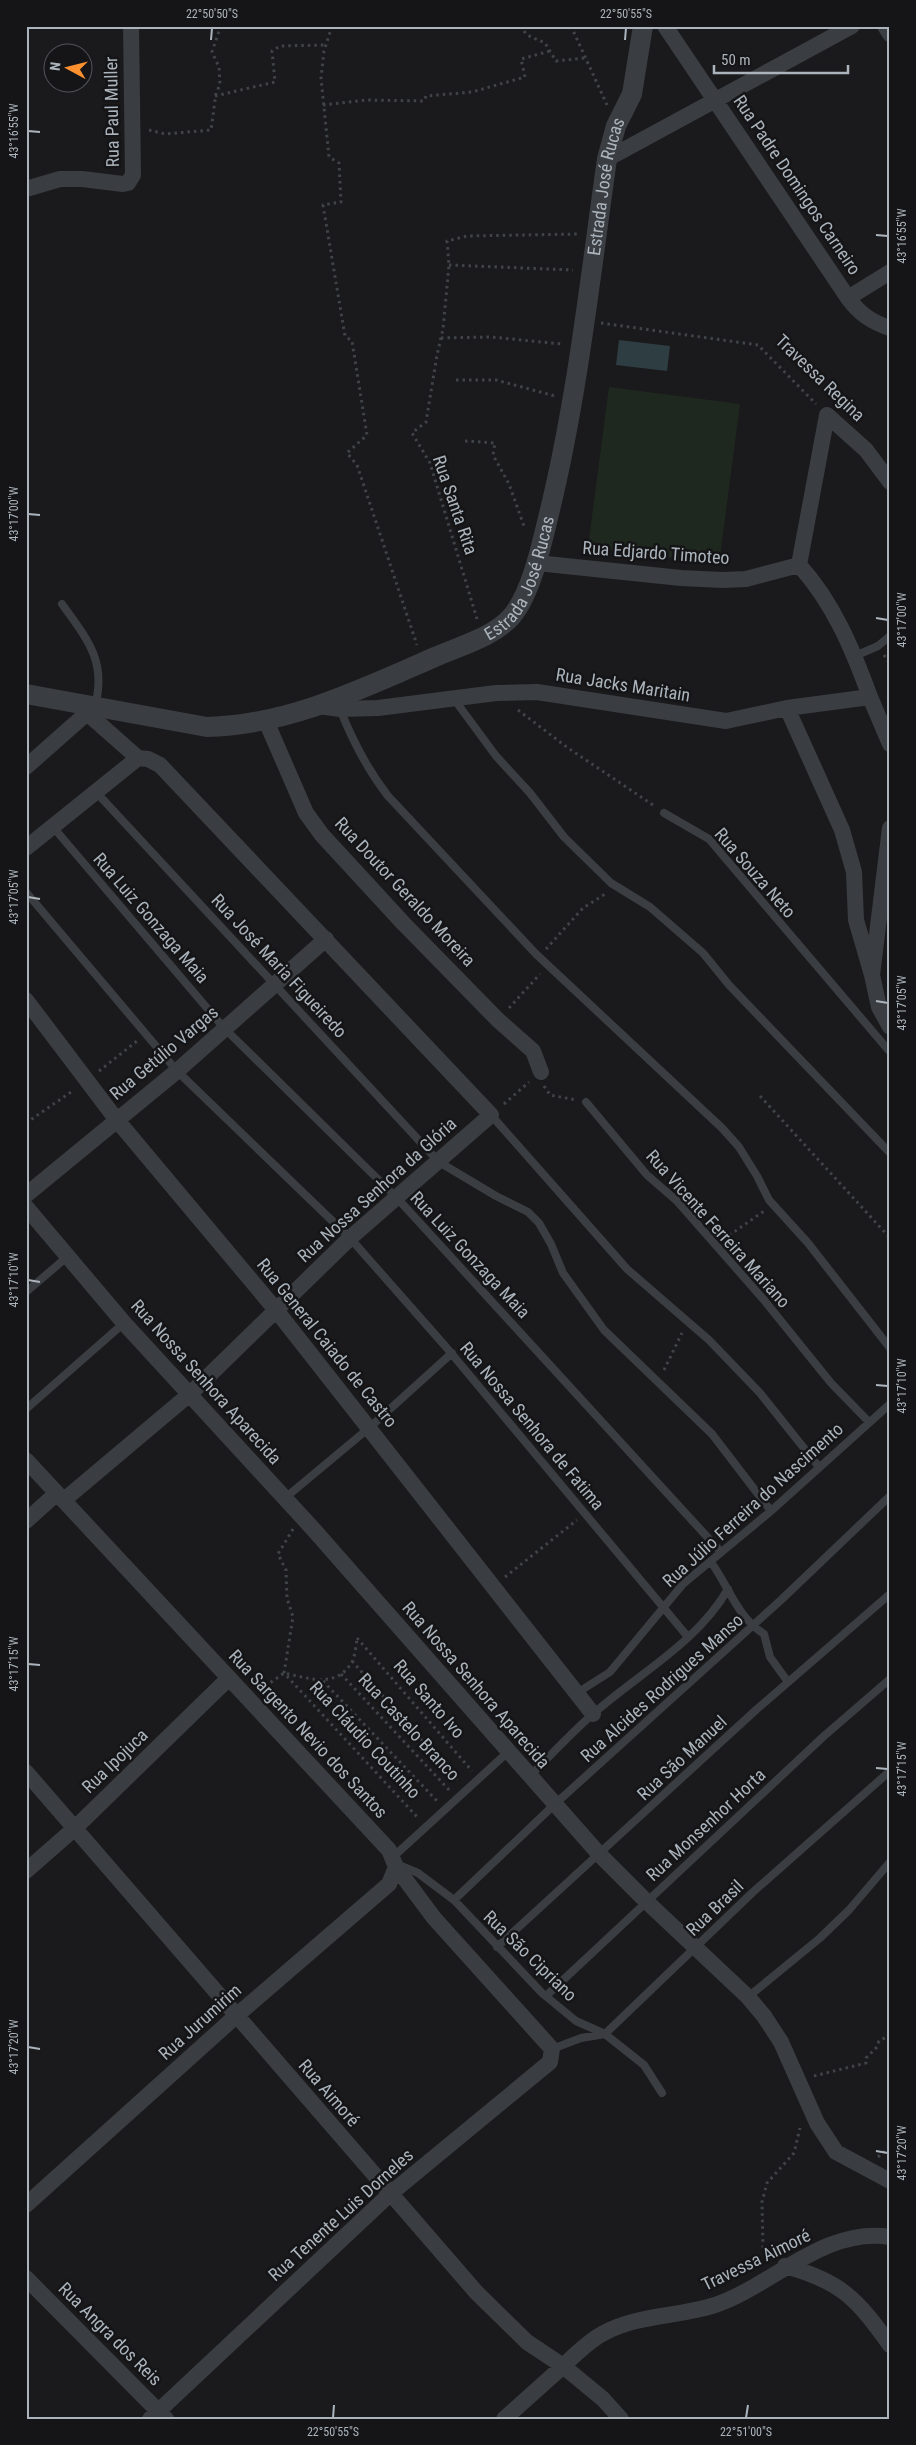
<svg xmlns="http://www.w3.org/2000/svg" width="916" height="2445" viewBox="0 0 916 2445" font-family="'Roboto Condensed',sans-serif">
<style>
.green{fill:#1f281f}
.water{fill:#2e3d41}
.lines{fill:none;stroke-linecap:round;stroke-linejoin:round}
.path{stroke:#404449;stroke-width:3;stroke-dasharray:2.5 4;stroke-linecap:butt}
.service{stroke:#3a3d41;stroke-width:8}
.minor{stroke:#3a3d41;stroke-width:16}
.tertiary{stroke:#3a3d41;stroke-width:20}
.ticks{fill:none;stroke:#abb4bc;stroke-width:2}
.labels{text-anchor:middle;stroke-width:5;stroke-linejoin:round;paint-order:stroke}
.street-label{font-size:18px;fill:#abb4bc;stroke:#151517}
.neatline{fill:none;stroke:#abb4bc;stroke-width:2}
.ticks-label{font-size:12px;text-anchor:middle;fill:#abb4bc}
</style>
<rect width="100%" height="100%" fill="#1a1a1c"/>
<path class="green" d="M609,387L740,404L719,564L588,547Z"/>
<path class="water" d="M619,340L670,346L667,371L616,365Z"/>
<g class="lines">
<path class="path" d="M332,26L324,51L321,78L329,157L339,163L341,202L323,205L345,336L352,341L367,435L347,453L357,465L417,645
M520,26L527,35L545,43L556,61L585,58
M571,26L607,105
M215,96L275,82L272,51L280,46L326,45
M323,105L366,100L424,101L426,96L472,92L525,77L521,59L550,51
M149,130L165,134L211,130L216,93L220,85L219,67L212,52L220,28
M449,265L573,270
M601,323L758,345L816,404
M441,338L491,337L562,344
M456,380H496L555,396
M465,441L495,443L493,455L509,484L525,529
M477,619L430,463L412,433L426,422L437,355L443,329L449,265L447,241L467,236L578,234
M884,655L890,664
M518,710L568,748L656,807
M546,949L583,908L605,894
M509,1008L540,974
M99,1071L137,1041
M544,1086L550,1095L576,1100
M760,1096L890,1238
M504,1104L529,1082
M26,1123L74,1090
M724,1239L764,1211
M664,1370L682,1333
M293,1529L278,1554L286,1570L287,1598L293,1617L284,1673L419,1819
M505,1577L577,1520
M357,1638L472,1771
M352,1661L459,1782
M341,1674L450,1791
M323,1681L438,1802
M260,1690L284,1673C308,1678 336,1689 352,1662C355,1656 356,1646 357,1639
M814,2076L866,2063V2058L877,2047L879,2041L890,2035
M878,2157L890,2147
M769,2260L763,2247L762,2202L767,2183L794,2153L800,2128"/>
<path class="service" d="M62,604C87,639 107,661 95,706
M855,656L878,646L890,636
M454,699L496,756L530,793L564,837L611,883L650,907L703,953L729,985L890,1153
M340,709C353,742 367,769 388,796L536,954L722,1128L739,1147L757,1176L769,1200L808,1243L890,1348
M96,792L439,1162L496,1196L528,1212L539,1223L551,1244L563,1273L604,1330L712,1434L771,1511
M664,813L709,839L890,1052
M53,827L224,1028L397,1198L721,1552
M26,892L177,1071L350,1238L446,1347L688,1637
M586,1102L647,1175L677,1201L764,1300L831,1383L869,1422
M491,1115L627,1269L709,1340L760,1393L819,1467
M26,1292L67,1257
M26,1409L124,1323
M285,1498L369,1428L452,1353
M711,1562C729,1587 737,1617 764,1634L770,1657L788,1682
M577,1693L610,1672L683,1584L771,1511L890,1404
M530,1776C551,1755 571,1733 593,1714C638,1674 697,1643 728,1589
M393,1857L508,1752
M399,1865L418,1873L454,1900L542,1993L576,2021L605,2034L644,2065L662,2093
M454,1900L555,1804L781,1600L890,1496
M497,1947L757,1709L890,1594
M546,1996L824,1736L890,1679
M748,1997L820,1938L849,1910L890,1862
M552,2049L581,2038L605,2034L753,1892L890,1771"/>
<path class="minor" d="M665,26L848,298C859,313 871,322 890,328
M885,26L890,34
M607,159L852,26
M26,189L60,179H82L123,184L128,183L133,175L131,26
M848,298L890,272
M827,415L866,450L890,482
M537,563L681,578L723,580L746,579L799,565C833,602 853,650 870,697
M799,565L827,415
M318,706L340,709L378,708L496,693L537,692L726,721L787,708L870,697L890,744
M787,708L842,830L854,872L856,920L872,975
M87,713L138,758
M266,721L306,813L322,835L404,924L498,1020L533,1051L541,1072
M26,767L95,706
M890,828L872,975L879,1007L890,1027
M26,848L138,758L148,759L160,765L491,1115L350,1238L191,1393L64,1500
M26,1000L116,1119L276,1310L593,1714
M26,1195L177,1071L326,939
M26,1207L124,1323L314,1530L599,1854L646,1901L748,1997L764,2016L781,2042L817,2123L836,2152L890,2181
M26,1460L389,1850L396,1867L434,1918L552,2049L550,2062L390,2194L150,2419
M26,1521L57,1493
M26,1772L476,2292L527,2342L563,2366L603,2399L621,2419
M26,1871L75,1828L229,1678
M26,2205L236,2016L389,1884L396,1867
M785,2266C841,2281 857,2299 890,2345
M26,2278L166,2419
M504,2419C523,2402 542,2385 561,2368C574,2356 586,2343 602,2334C636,2315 675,2317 712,2306C770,2288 824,2226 890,2237"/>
<path class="tertiary" id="s1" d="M26,694L207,727C288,725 362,689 435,657C460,646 494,637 512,616C531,593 541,547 548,518C577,401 590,279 607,159L616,126L632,94L643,26"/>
</g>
<path class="ticks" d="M211,40L212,28M625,40L626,28M28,131L40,132M876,235L888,236M28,514L40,515M876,618L888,620M28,897L40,899M876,1001L888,1003M28,1280L40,1282M876,1385L888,1386M28,1664L40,1665M876,1768L888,1769M28,2047L40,2049M876,2151L888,2153M333,2418L334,2405M746,2418L748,2405"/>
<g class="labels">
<g class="street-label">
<text transform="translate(112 112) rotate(-91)" y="6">Rua Paul Muller</text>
<text transform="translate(797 185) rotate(56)" y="6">Rua Padre Domingos Carneiro</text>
<text dy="6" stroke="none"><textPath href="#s1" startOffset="954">Estrada José Rucas</textPath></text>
<text transform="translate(820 378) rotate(44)" y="6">Travessa Regina</text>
<text transform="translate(455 505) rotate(71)" y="6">Rua Santa Rita</text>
<text transform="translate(656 553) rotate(4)" y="6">Rua Edjardo Timoteo</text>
<text dy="6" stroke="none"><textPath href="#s1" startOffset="549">Estrada José Rucas</textPath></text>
<text transform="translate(623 685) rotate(9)" y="6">Rua Jacks Maritain</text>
<text transform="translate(755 873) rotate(49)" y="6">Rua Souza Neto</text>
<text transform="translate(405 892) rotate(47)" y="6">Rua Doutor Geraldo Moreira</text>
<text transform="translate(151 918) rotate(49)" y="6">Rua Luiz Gonzaga Maia</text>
<text transform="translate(279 966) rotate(47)" y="6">Rua José Maria Figueiredo</text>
<text transform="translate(164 1053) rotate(-40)" y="6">Rua Getúlio Vargas</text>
<text transform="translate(377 1190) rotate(-42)" y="6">Rua Nossa Senhora da Glória</text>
<text transform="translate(718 1229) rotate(48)" y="6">Rua Vicente Ferreira Mariano</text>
<text transform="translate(470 1255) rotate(47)" y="6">Rua Luiz Gonzaga Maia</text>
<text transform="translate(327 1343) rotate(51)" y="6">Rua General Caiado de Castro</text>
<text transform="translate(206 1382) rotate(48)" y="6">Rua Nossa Senhora Aparecida</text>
<text transform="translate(532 1426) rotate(50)" y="6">Rua Nossa Senhora de Fatima</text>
<text transform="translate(753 1505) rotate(-42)" y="6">Rua Júlio Ferreira do Nascimento</text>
<text transform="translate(476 1685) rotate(49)" y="6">Rua Nossa Senhora Aparecida</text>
<text transform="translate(662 1688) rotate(-42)" y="6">Rua Alcides Rodrigues Manso</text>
<text transform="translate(429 1699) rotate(49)" y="6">Rua Santo Ivo</text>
<text transform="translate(409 1727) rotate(47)" y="6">Rua Castelo Branco</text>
<text transform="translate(308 1734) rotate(47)" y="6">Rua Sargento Nevio dos Santos</text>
<text transform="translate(365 1740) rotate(47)" y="6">Rua Cláudio Coutinho</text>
<text transform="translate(682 1758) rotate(-43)" y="6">Rua São Manuel</text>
<text transform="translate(115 1761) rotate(-44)" y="6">Rua Ipojuca</text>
<text transform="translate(706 1825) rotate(-43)" y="6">Rua Monsenhor Horta</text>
<text transform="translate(715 1908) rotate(-44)" y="6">Rua Brasil</text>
<text transform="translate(530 1956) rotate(44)" y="6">Rua São Cipriano</text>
<text transform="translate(200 2022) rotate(-42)" y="6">Rua Jurumirim</text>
<text transform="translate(329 2093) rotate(49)" y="6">Rua Aimoré</text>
<text transform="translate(341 2215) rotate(-42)" y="6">Rua Tenente Luis Dorneles</text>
<text transform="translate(756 2260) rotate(-26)" y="6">Travessa Aimoré</text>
<text transform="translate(110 2334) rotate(45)" y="6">Rua Angra dos Reis</text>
</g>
</g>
<rect width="916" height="2445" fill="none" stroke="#151517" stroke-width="55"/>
<g transform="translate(68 68) rotate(277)"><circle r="24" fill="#151517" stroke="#515559"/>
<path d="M0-4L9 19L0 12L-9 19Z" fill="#fd9130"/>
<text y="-8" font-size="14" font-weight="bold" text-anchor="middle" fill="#abb4bc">N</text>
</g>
<path d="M714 65v8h134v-8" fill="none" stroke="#abb4bc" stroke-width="2.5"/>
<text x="721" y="65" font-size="15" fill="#abb4bc" stroke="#151517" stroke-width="4" paint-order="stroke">50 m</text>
<rect x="28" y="28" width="860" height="2390" class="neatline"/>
<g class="ticks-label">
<text x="212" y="18">22°50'50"S</text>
<text x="626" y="18">22°50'55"S</text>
<text transform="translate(14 131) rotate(-90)" y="4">43°16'55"W</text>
<text transform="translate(902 236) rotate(-90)" y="4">43°16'55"W</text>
<text transform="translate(14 514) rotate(-90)" y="4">43°17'00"W</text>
<text transform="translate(902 620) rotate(-90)" y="4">43°17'00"W</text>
<text transform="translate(14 897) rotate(-90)" y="4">43°17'05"W</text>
<text transform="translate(902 1003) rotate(-90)" y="4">43°17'05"W</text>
<text transform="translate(14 1280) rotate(-90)" y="4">43°17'10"W</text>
<text transform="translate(902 1386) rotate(-90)" y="4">43°17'10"W</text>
<text transform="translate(14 1664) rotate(-90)" y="4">43°17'15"W</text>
<text transform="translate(902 1769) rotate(-90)" y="4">43°17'15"W</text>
<text transform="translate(14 2047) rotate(-90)" y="4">43°17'20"W</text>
<text transform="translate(902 2153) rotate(-90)" y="4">43°17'20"W</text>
<text x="333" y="2436">22°50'55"S</text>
<text x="746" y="2436">22°51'00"S</text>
</g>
</svg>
